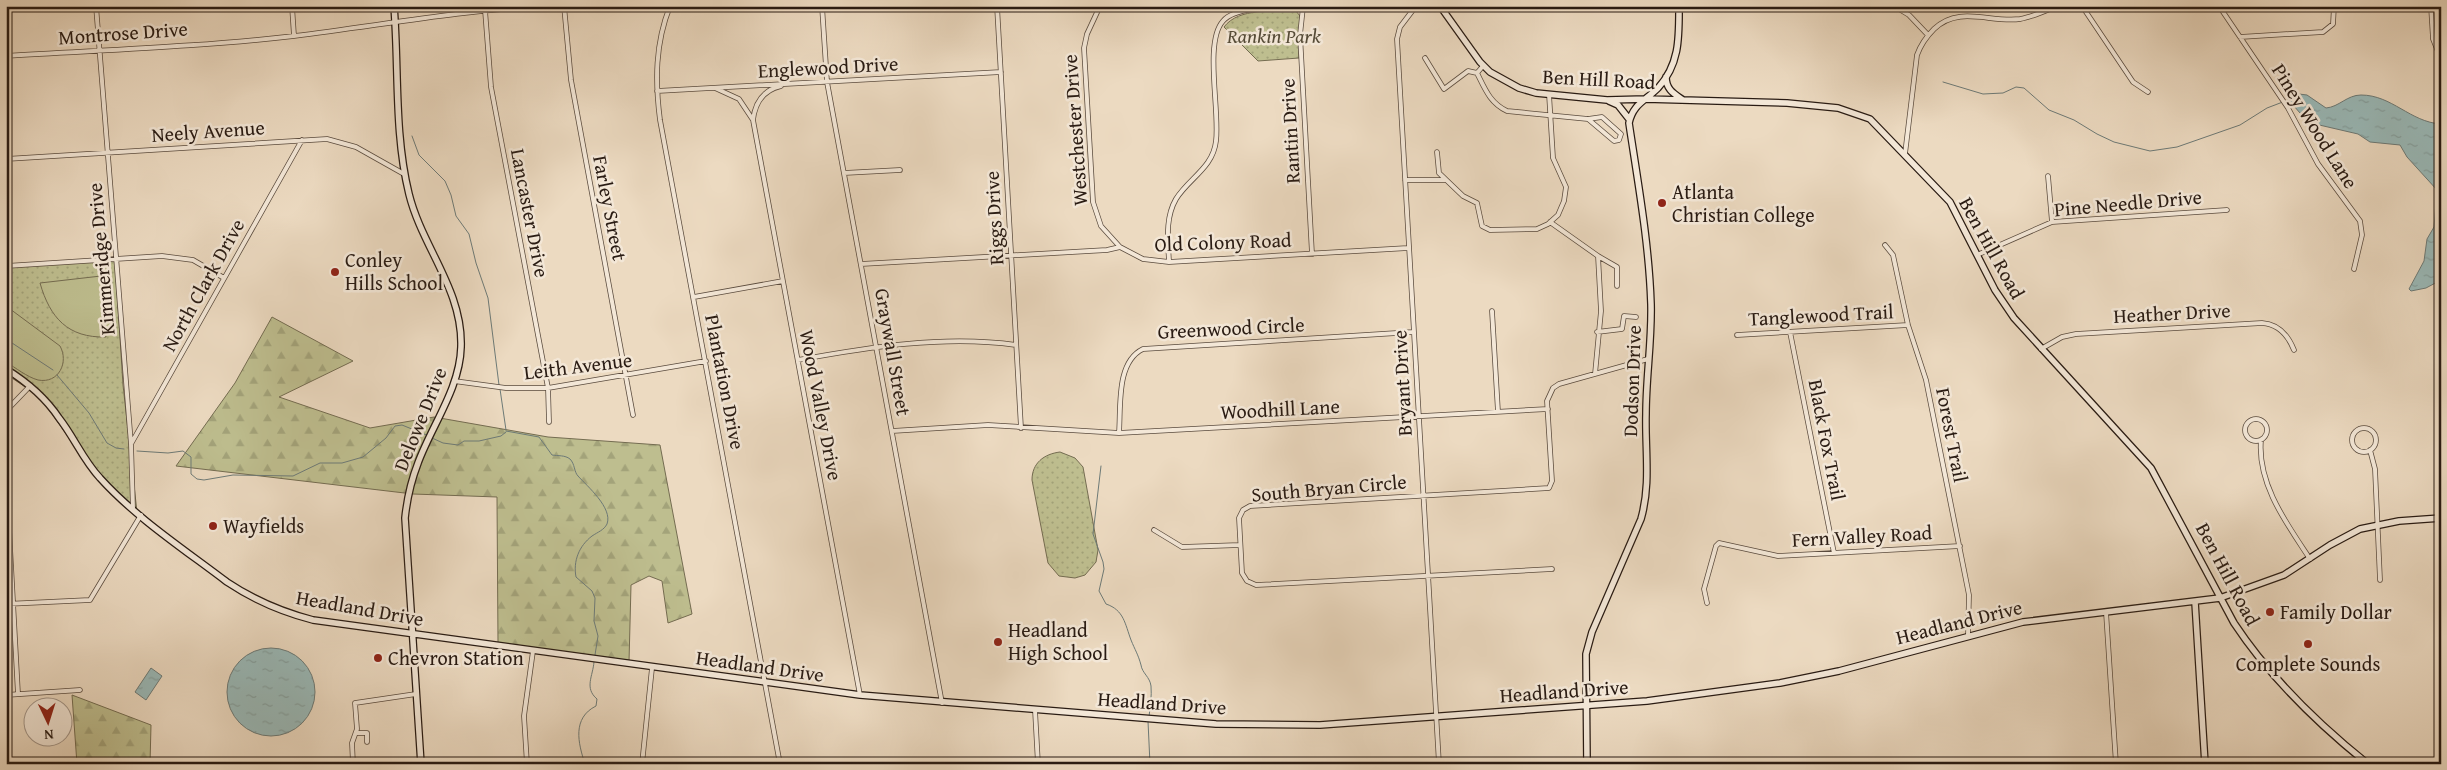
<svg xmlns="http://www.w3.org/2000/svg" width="2447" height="770" viewBox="0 0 2447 770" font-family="'Gentium Book Plus',serif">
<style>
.grass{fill:url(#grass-dots);stroke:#746c51}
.forest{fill:url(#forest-firs);stroke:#746c51}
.garden{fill:#bebe8f;stroke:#746c51}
.water{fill:url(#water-ripples);stroke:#6d7a77}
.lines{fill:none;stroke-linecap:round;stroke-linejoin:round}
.stream{stroke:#6d7a77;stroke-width:1}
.street-casing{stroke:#5a4b3e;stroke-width:5.5}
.secondary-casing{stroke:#291b13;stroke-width:8}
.street{stroke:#f3e7d7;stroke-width:4}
.secondary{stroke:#f3e7d7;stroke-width:5.5}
.poi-dot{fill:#8f2418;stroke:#f3e7d7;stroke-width:2}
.labels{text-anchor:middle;stroke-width:5;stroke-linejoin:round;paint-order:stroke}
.street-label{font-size:20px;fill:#291b13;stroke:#f3e7d7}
.park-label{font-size:20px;font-style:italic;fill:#564c38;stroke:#f3e7d7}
.poi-label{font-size:20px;fill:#291b13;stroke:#f3e7d7;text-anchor:start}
</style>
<defs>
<pattern id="grass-dots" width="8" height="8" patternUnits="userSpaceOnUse" patternTransform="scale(1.25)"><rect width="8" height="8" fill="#bebe8f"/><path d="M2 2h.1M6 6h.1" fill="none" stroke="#a3a37a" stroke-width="1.8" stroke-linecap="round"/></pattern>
<pattern id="forest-firs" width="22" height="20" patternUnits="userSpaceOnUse" patternTransform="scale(1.25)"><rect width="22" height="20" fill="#bebe8f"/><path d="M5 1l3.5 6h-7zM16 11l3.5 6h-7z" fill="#a3a37a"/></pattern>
<pattern id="water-ripples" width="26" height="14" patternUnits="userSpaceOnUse" patternTransform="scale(1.25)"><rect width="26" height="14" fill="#9abab9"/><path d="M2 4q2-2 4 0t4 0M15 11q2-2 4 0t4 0" fill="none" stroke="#859f9e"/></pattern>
</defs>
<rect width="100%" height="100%" fill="#ecdac1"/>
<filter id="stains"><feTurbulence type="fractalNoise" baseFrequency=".004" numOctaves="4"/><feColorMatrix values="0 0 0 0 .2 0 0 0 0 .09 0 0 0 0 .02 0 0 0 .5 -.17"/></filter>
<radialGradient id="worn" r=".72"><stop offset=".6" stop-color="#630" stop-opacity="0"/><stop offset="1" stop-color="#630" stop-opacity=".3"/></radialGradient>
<path class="grass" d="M1296,11L1300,16L1299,58L1258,61L1224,27C1239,7 1274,12 1296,11Z
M115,259L123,385L137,512L95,475L40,397L6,374V265Z
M1060,452L1075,458L1083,467L1098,550L1096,562L1085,575L1075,578L1059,576L1048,563L1032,480C1032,463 1044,454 1060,452Z"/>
<path class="forest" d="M272,317L353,361L279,397L370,428L434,417L548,437L660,445L692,614L668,623L662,581L649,576L631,585L629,662L498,643L497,497L413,494L176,466L235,383Z
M72,695L151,725L150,764H77Z"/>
<path class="garden" d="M101,276L106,337C68,338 50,318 40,283Z
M6,306L60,346C69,362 59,384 38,380C27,377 16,368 6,362Z"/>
<path class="water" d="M2299,94L2307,95L2326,108C2339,107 2347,95 2361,95C2392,95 2410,122 2441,124V280L2426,288L2411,291L2409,289L2424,261L2427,239L2434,227L2437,190L2407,157L2400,145L2370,142L2358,134L2315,124L2300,113L2287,98Z
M227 692a44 44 0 1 1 88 0a44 44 0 1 1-88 0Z
M151,668L162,676L146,700L135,692Z"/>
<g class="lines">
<path class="stream" d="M1943,82L1983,94L2003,93L2016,87L2024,88L2049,110L2074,120L2097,134L2114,142L2150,151L2177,147L2240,125L2267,108L2288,100
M412,136L419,155L445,181L451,195L456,216L469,234L476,263L488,298L499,385
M6,339L53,370
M57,375L89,413L107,443L116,448L124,449
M500,389L506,430
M506,431L539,437L552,455C558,456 565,455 570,459C575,464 574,472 578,476C587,486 613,508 607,524C604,530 598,532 592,536C579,546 573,561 576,577L592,591L595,598L594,621L598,636L595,655
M432,438L443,443L458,445L464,441H479L501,436L506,432
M137,451L168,453L183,451L191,457V474L197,479L204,480L233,475L293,476L320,463H342L363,457L386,438L395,426L402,425L429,436
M1101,466L1093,534L1103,562L1104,569L1099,591L1106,604C1124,610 1125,624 1131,640C1135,650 1138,654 1141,665C1142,673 1150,677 1151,686C1152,696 1150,707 1149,717
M1148,721L1150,764
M585,764C578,743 572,718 596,706L597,699C584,688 593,676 594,662"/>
<defs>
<path id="street" d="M96,6L131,444L133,509
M292,6L294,36
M564,6L571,80L633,415
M670,6C655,44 655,81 660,120L780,764
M822,6L827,82L942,703
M997,6L1021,428
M1100,6L1087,34L1084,48L1093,202L1101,226L1120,247
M1416,6L1400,27L1397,39L1439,764
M1894,6L1909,15L1928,35
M2082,6L2133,82L2148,92
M2219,6L2288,108L2318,164L2360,221L2362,235L2354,269
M2431,6L2433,39L2441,59
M1303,7L1300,35L1312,254
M485,10L491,87L548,388L549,422
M2240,37L2323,32L2333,24L2334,6
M6,56C102,50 199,47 294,36C376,26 457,11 540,6
M1425,58L1444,89L1468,71L1477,73
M1483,66L1477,73C1485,89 1490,103 1507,111L1588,119L1602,117L1621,134L1619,140L1614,141L1588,119
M715,88L739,99L753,120L860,695
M657,91L1001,72
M753,120C755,103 763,90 781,86
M1437,152L1439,173L1463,196L1477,203L1482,226L1490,230L1537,229L1548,224L1558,215L1564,201L1566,187L1553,158L1549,94
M1905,154L1917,55C1921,44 1926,37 1934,29C1959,5 1990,23 2020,19C2032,17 2045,11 2057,6
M6,159L327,139L356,147L404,174
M844,173L900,170
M2048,176L2052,222
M1405,180H1444
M1550,222L1598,256L1601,311L1595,374
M1885,245L1893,255L1908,325L1926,380L1969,595L1968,635
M1977,255L2052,222L2227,210
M1598,256L1617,267V286
M1169,262C1168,240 1165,218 1176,199C1189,178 1213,168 1216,141C1220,111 1204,42 1223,21C1237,5 1281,8 1303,7
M861,264L1107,250L1120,247L1143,259L1169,262L1408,248
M6,266L162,256L193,260L224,278
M694,297L783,281
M1492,311L1498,412
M1597,332L1622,329L1624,316L1636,317
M1790,332L1834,553
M1737,335L1908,325
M2041,349L2062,337L2076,334L2262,323C2279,324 2288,335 2294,350
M798,360C869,347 944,335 1016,345
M454,381L506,388H548L706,361
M6,411L30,386
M2245 430a11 11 0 1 1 22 0a11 11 0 1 1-22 0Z
M2352 440a12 12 0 1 1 24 0a12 12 0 1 1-24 0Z
M892,431L988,425L1119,433L1548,409
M1119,433C1121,406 1116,362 1143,349L1413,332
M2261,440C2257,484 2287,524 2310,559
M131,444L302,140
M2370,450L2375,469L2380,580
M6,473L18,694
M1154,530L1182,547L1240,545
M1552,569L1256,585L1247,581L1242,573L1239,518L1243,510L1250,506L1549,488L1552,481L1547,401L1553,388L1559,384L1648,359
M1707,603L1704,589L1716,546L1719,543L1778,556L1960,546
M6,604L90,600L141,515
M2106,612L2116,764
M6,695L80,690
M1035,710L1038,764
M357,731V733H367V742
M353,764L352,743L357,729L355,703L416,694
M527,764L524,716L533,651
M642,764L652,668"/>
<path id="secondary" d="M394,6C399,69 394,133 409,194C422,247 463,290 461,347C460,388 432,425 418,463C411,481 407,499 405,518L421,764
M1440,6L1480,62L1490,72L1519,88L1536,93L1607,100L1646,99L1787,103L1838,108L1870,119L1950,202L1995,290L2014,318L2151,468L2234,623C2269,676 2318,724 2368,764
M1666,77C1666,89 1673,93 1683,100
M1609,101L1618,105L1629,119
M6,369C27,382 45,397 59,418C74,437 83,460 100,478C135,517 185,550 227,582C254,600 282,612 313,620L860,695L1216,724L1320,725L1647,701L1780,683L1839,671L2023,622L2220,598L2284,575L2330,545L2360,529L2399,521L2441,518
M2195,602L2205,764
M1587,764L1586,654L1592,632L1641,519C1651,484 1645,450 1646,414C1646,377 1652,340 1651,304C1649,243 1638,183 1629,123C1633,104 1645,101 1658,88C1680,64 1679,37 1679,6"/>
</defs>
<use href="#street" class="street-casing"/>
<use href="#secondary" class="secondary-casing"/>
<use href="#street" class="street"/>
<use href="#secondary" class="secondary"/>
</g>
<g class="poi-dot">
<circle cx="1662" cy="203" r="5"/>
<circle cx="335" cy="272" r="5"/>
<circle cx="213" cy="526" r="5"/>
<circle cx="2270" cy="612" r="5"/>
<circle cx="998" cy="642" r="5"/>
<circle cx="2308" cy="644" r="5"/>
<circle cx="378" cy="658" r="5"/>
</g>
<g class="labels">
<g class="street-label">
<text transform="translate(123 33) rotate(-4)" y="7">Montrose Drive</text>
<text transform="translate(828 67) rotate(-3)" y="7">Englewood Drive</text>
<text transform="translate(1599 79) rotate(3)" y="7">Ben Hill Road</text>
<text transform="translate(2315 126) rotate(58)" y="7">Piney Wood Lane</text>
<text transform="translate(1075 130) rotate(-94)" y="7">Westchester Drive</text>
<text transform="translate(208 131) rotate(-4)" y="7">Neely Avenue</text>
<text transform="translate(1290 131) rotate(-93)" y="7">Rantin Drive</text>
<text transform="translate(2128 203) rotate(-5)" y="7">Pine Needle Drive</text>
<text transform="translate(610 208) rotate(79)" y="7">Farley Street</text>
<text transform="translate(530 213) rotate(79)" y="7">Lancaster Drive</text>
<text transform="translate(994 218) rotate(-93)" y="7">Riggs Drive</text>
<text transform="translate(1223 242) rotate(-2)" y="7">Old Colony Road</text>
<text transform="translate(1992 248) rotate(61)" y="7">Ben Hill Road</text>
<text transform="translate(101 259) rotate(-95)" y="7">Kimmeridge Drive</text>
<text transform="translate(203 285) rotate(-61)" y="7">North Clark Drive</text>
<text transform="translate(2172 313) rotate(-3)" y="7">Heather Drive</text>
<text transform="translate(1821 315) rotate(-3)" y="7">Tanglewood Trail</text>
<text transform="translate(1231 328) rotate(-3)" y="7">Greenwood Circle</text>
<text transform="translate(893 352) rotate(80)" y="7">Graywall Street</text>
<text transform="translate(578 366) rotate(-7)" y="7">Leith Avenue</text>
<text transform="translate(1632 381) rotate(-88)" y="7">Dodson Drive</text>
<text transform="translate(725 382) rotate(79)" y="7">Plantation Drive</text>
<text transform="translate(1402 383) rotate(-93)" y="7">Bryant Drive</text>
<text transform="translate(821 405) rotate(79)" y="7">Wood Valley Drive</text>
<text transform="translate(1280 409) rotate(-3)" y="7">Woodhill Lane</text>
<text transform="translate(420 419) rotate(-68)" y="7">Delowe Drive</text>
<text transform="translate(1952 435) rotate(79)" y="7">Forest Trail</text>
<text transform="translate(1827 440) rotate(79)" y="7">Black Fox Trail</text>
<text transform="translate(1329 488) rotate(-5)" y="7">South Bryan Circle</text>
<text transform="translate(1862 536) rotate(-3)" y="7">Fern Valley Road</text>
<text transform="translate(2228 574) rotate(62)" y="7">Ben Hill Road</text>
<text transform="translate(360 608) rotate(10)" y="7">Headland Drive</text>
<text transform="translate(1959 622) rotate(-14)" y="7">Headland Drive</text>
<text transform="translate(760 666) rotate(8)" y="7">Headland Drive</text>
<text transform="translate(1564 691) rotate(-4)" y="7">Headland Drive</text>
<text transform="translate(1162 703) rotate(4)" y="7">Headland Drive</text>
</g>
<g class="park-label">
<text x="1274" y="43">Rankin Park</text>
</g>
<g class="poi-label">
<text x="1672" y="199">Atlanta<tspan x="1672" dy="23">Christian College</tspan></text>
<text x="345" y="267">Conley<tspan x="345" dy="23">Hills School</tspan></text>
<text x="223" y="533">Wayfields</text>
<text x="2280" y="619">Family Dollar</text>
<text x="1008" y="637">Headland<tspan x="1008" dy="23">High School</tspan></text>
<text x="388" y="665">Chevron Station</text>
<text x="2308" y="671" text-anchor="middle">Complete Sounds</text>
</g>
</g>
<rect width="2447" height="770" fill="none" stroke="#ecdac1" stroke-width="25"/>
<rect x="8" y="8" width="2432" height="755" fill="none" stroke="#291b13" stroke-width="2.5"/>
<rect x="12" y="12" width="2422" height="745" fill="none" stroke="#291b13"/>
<g transform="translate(48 722) rotate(176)"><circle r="24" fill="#f3e7d7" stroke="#a29589"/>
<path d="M0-4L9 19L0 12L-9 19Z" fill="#8f2418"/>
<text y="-8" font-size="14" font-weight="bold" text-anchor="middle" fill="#291b13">N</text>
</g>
<rect width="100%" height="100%" filter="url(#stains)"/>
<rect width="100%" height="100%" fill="url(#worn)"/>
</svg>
